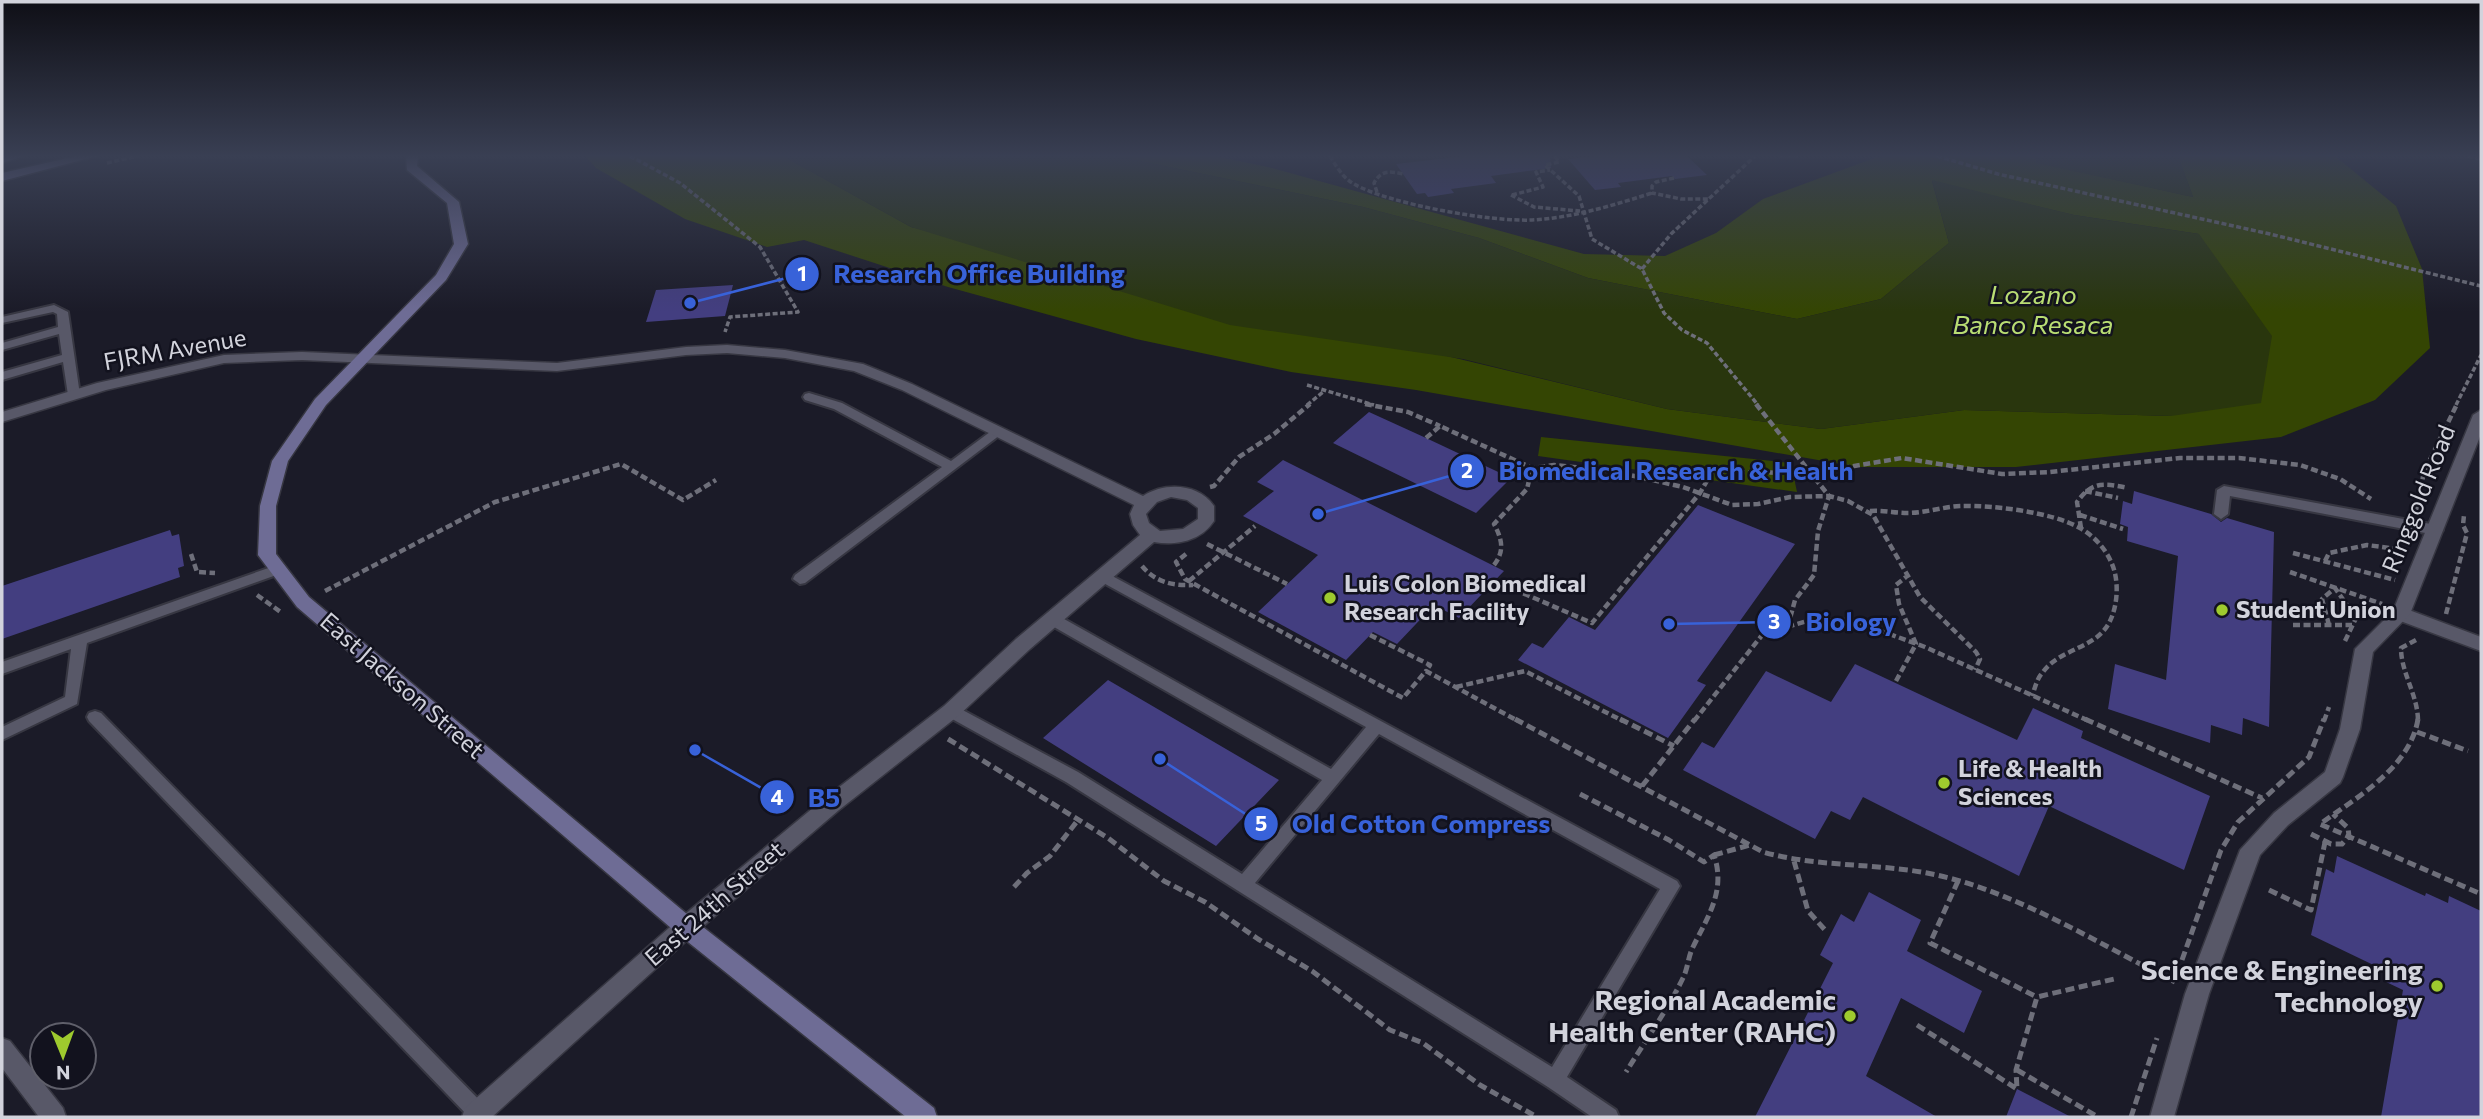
<svg xmlns="http://www.w3.org/2000/svg" width="2483" height="1119" viewBox="0 0 2483 1119" font-family="Commissioner,sans-serif">
<style>
.green{fill:#344503}
.water{fill:#29360d}
.building{fill:#433e80}
.lines{fill:none;stroke-linecap:round;stroke-linejoin:round}
.service-casing{stroke:#373742;stroke-width:4}
.minor-casing{stroke:#373742;stroke-width:3}
.tertiary-casing{stroke:#373742;stroke-width:3}
.secondary-casing{stroke:#373742;stroke-width:3}
.path-far2{stroke:#6e6f7a;stroke-width:3.5;stroke-dasharray:5 2.5;stroke-linecap:butt}
.path-far1{stroke:#6e6f7a;stroke-width:4.5;stroke-dasharray:7 3.5;stroke-linecap:butt}
.path{stroke:#6e6f7a;stroke-width:5;stroke-dasharray:9 4.5;stroke-linecap:butt}
.service{fill:#585868;fill-rule:evenodd}
.minor{fill:#585868;fill-rule:evenodd}
.tertiary{fill:#585868;fill-rule:evenodd}
.secondary{fill:#6e6c95;fill-rule:evenodd}
.poi-dot{fill:#9eca2e;stroke:#12121e;stroke-width:2.5}
.labels{text-anchor:middle;stroke-width:5;stroke-linejoin:round;paint-order:stroke}
.street-label{font-size:24px;fill:#d2d3dc;stroke:#12121e}
.poi-label{font-size:24px;font-weight:bold;fill:#d2d3dc;stroke:#12121e;text-anchor:start}
.water-label{font-size:26px;font-style:italic;fill:#b9dd73;stroke:#12121e}
.near-poi-label{font-size:28px;font-weight:bold;fill:#d2d3dc;stroke:#12121e;text-anchor:end}
.leader{fill:none;stroke:#3862d9;stroke-width:2.5}
.callout-dot{fill:#3862d9;stroke:#12121e;stroke-width:2.5}
.mark-label{font-size:21px;text-anchor:middle;font-weight:bold;fill:#fff}
.callout-label{font-size:26px;text-anchor:middle;font-weight:bold;fill:#3862d9;stroke:#12121e;stroke-width:5;stroke-linejoin:round;paint-order:stroke}
</style>
<rect width="100%" height="100%" fill="#1b1b28"/>
<path class="green" d="M585,156H783L911,227L1667,409L1821,429L1964,410L2171,416L2199,234L2074,215L1932,181L1949,243L1881,299L1797,319L1588,278L1479,238L1363,207L1116,156H1215L1268,167L1584,254L1665,256L1716,233L1763,199L1880,156H2037L2036,162L2193,197L2178,156H2335L2396,206L2422,269L2430,348L2375,400L2281,437L2016,467H1858L1416,390L1291,372L1136,339L948,287L804,240L767,247L685,219L596,168Z
M1541,437L1791,463L1797,492L1538,456Z"/>
<path class="water" d="M783,156H1116L1363,207L1479,238L1588,278L1797,319L1881,299L1949,243L1932,180L2074,215L2199,234L2272,336L2261,403L2171,416L1964,410L1821,429L1667,409L1463,359L1230,325L911,227Z
M2037,156H2178L2193,197L2036,163Z"/>
<path class="building" d="M1465,156H1550L1551,168L1491,176L1496,183L1451,189L1454,193L1428,197L1425,193L1417,194L1396,164Z
M1595,156H1687L1707,175L1675,179L1672,176L1618,183L1621,187L1595,190L1568,159Z
M733,285L725,316L646,322L656,290Z
M1369,412L1426,438L1511,478L1476,513L1333,443Z
M1283,460L1504,571L1459,618L1434,605L1397,644L1373,632L1346,660L1258,612L1318,555L1243,516L1274,491L1257,482Z
M2134,491L2211,514L2221,522L2227,518L2274,532L2269,727L2243,718L2242,735L2211,725L2210,743L2108,709L2115,664L2166,680L2178,556L2127,541L2128,527L2120,524L2123,501L2132,504Z
M1698,505L1795,544L1697,681L1706,685L1668,738L1518,660L1532,643L1543,648L1569,617L1595,630Z
M170,530L172,536L179,534L184,566L178,568L180,577L2,639V586Z
M1855,664L2017,740L2033,708L2083,731L2081,738L2210,796L2184,870L2049,806L2019,876L1863,797L1850,820L1831,811L1815,839L1683,770L1702,742L1714,748L1766,671L1831,702Z
M1108,680L1279,780L1216,846L1043,738Z
M2337,856L2425,896L2426,893L2448,903L2449,896L2481,911V1117H2381L2403,990L2384,981L2386,971L2311,935L2326,869L2334,873Z
M1869,892L1921,920L1907,951L1982,991L1964,1033L1901,998L1866,1076L1937,1117H1755L1833,963L1820,955L1841,914L1854,922Z
M2017,1089L2071,1117H2006Z"/>
<g class="lines">
<defs>
<path id="service" d="M54,305L68,312L80,395L74,399L68,395L63,362L2,380V372L62,355L59,334L2,350V343L58,327L57,314L53,312L2,323V317Z
M809,393L842,403L951,461L994,429L998,428L1004,432L805,583L800,584L793,579L795,575L942,467L834,409L805,400L803,397L805,394Z
M2224,486L2436,525L2443,530L2436,535L2230,496L2228,514L2221,519L2214,514L2217,490Z
M277,565L284,570L282,573L87,643L77,704L2,740V727L65,697L71,649L2,674V662Z
M1103,571L1677,881L1680,886L1677,891L1567,1077L1616,1110L1619,1117H1592L1548,1087L1066,782L945,715L943,711L945,707L951,705L957,707L1078,772L1242,874L1322,780L1047,623L1045,619L1047,615H1057L1331,769L1366,727L1098,580L1096,576L1098,572ZM1379,734L1660,889L1552,1067L1255,883Z
M95,711L101,713L489,1110L492,1117H469L89,721L87,717L89,713Z"/>
<path id="minor" d="M727,345L785,350L863,364L912,384L1143,496C1165,482 1198,483 1214,506V521C1201,541 1176,546 1154,542L1030,649L958,716L839,810L694,934L686,937L678,934L675,927L678,920L825,798L944,706L1016,639L1140,535L1133,525L1130,514L1134,505L902,390L854,371L785,358L727,353L686,355L557,371L302,360L224,363L106,390L2,422V412L97,383L224,355L302,352L557,363L686,347ZM1171,497L1187,500L1198,508V519L1183,529L1160,531L1149,523L1146,514L1157,502Z
M2401,607L2481,637V651L2395,619L2392,614L2395,609Z
M2,1038L10,1041L63,1108L66,1117H39L2,1068Z"/>
<path id="tertiary" d="M2481,410V434L2410,614L2373,652L2360,729L2343,777L2340,783L2288,825L2260,855L2209,994L2174,1117H2150L2185,994L2240,850L2274,813L2325,772L2340,729L2355,649L2393,611L2473,415Z
M686,917L694,920L697,927L694,934L492,1117H462L465,1108L678,920Z"/>
<path id="secondary" d="M2,156H24L2,163Z
M77,156H97L2,181V173Z
M406,156H418L417,166L459,202L468,244L446,280L326,405L288,461L276,506V554L309,597L694,920L934,1108L937,1117H906L678,934L297,607L258,555L260,506L272,461L315,399L436,275L454,244L447,203L407,170Z"/>
</defs>
<use href="#service" class="service-casing"/>
<use href="#minor" class="minor-casing"/>
<use href="#tertiary" class="tertiary-casing"/>
<use href="#secondary" class="secondary-casing"/>
<path class="path-far2" d="M630,156L680,183L760,247L798,312L730,317L725,332
M1330,156C1336,166 1343,178 1354,184C1389,204 1491,222 1532,220C1572,218 1614,205 1652,193
M1555,156L1559,162L1545,165L1579,196L1592,239L1642,269L1664,313L1682,330L1707,343L1758,405
M1779,156H1798
M1937,156L1998,174L2270,234L2481,286
M2468,156L2481,159
M107,163L137,156
M1674,178L1656,182L1652,186V193L1681,199H1708
M1377,192L1374,183C1381,170 1390,171 1403,174
M1511,195L1534,207L1580,211
M1512,195L1543,187L1536,172L1550,170
M1642,269L1671,234L1755,156
M1307,385L1374,405
M1307,405L1323,392
M2456,405L2481,355"/>
<path class="path-far1" d="M1365,404L1408,412L1440,426
M1756,404L1829,496L1848,501L1873,515L1920,597L1976,652L1980,659L1975,670
M1426,438L1440,426L1532,468L1554,465L1612,471L1683,487L1732,505L1758,504L1790,497L1829,496L1818,531L1814,575L1795,600L1788,626
M1210,487L1214,486L1239,457L1274,434L1310,404
M2085,491L2118,498
M2416,510L2424,472L2457,404
M1870,511C1883,510 1895,513 1907,513C1925,513 1942,507 1960,506C1992,505 2052,512 2080,528C2094,536 2106,549 2112,564C2119,580 2118,605 2110,621C2097,649 2060,648 2043,672C2037,678 2035,688 2032,696
M2080,515L2123,529
M2081,528L2077,502C2092,481 2104,483 2128,488
M1207,544L1287,584
M2293,553L2395,580
M191,554L197,572L215,573
M1186,554L1176,562L1185,579L1403,698L1426,671L1518,721
M2325,561L2329,553L2367,545L2405,550
M1494,565C1505,551 1502,539 1494,524L1527,489L1532,468
M1142,566C1155,582 1173,586 1193,585
M2290,572L2382,604
M1189,581L1255,526
M1504,585L1592,623L1700,493L1712,472L1812,473L1902,458L2002,474L2050,472L2180,458H2239L2300,465L2340,479L2371,499
M325,591L495,502L621,464L683,500L716,480
M257,595L282,613
M2446,614L2467,533L2463,525L2464,515
M2293,625H2352
M2329,625L2322,599L2335,588L2356,618
M1370,635L1430,665L1426,671
M2416,640L2401,648C2401,673 2418,695 2418,721
M2345,641L2356,618L2378,606
M1896,681L1916,644L1899,604L1896,585L1906,577
M1456,687L1525,671L1623,721
M1694,721L1763,634L1807,621L1851,620L1925,647L2089,721
M2324,721L2329,707"/>
<path class="path" d="M1515,719L1763,852C1816,867 1872,863 1927,873C2012,889 2097,943 2175,982
M1620,719L1674,746
M2085,719L2262,798
M2418,719C2410,768 2357,797 2320,824L2481,894
M2417,732L2468,751
M948,739L1108,838L1164,881L1205,902L1258,939L1312,971L1390,1030L1423,1043L1480,1085L1537,1117
M1642,786L1695,719
M1580,794L1669,840L1704,862L1714,855C1726,891 1708,916 1693,947C1688,957 1688,968 1683,978C1667,1011 1645,1041 1626,1072
M2311,834L2331,844H2342L2349,836L2348,828L2333,814
M1714,855L1750,845
M1794,861L1808,911L1826,931
M1958,881L1930,943L2037,997
M1014,887L1027,873L1050,856L1078,820
M2269,890L2311,910L2325,842
M2182,960L2221,850L2238,822L2309,757L2324,719
M1917,1025L2017,1089L2016,1070L2037,997L2114,979
M2017,1070L2098,1117
M2131,1117L2157,1038"/>
<use href="#service" class="service"/>
<use href="#minor" class="minor"/>
<use href="#tertiary" class="tertiary"/>
<use href="#secondary" class="secondary"/>
</g>
<linearGradient id="sky" x2="0" y2="1"><stop stop-color="#0f0f16"/><stop offset="0.5" stop-color="#393f53"/><stop offset="1" stop-color="#393f53" stop-opacity="0"/></linearGradient>
<rect width="2483" height="312" fill="url(#sky)"/>
<g class="poi-dot">
<circle cx="1330" cy="598" r="7"/>
<circle cx="2222" cy="610" r="7"/>
<circle cx="1944" cy="783" r="7"/>
<circle cx="2437" cy="986" r="7"/>
<circle cx="1850" cy="1016" r="7"/>
</g>
<g class="labels">
<g class="street-label">
<text transform="translate(175 350) rotate(-10)" y="8">FJRM Avenue</text>
<text transform="translate(2419 499) rotate(-68)" y="8">Ringgold Road</text>
<text transform="translate(402 686) rotate(41)" y="8">East Jackson Street</text>
<text transform="translate(715 904) rotate(-41)" y="8">East 24th Street</text>
</g>
<g class="poi-label">
<text x="1344" y="592">Luis Colon Biomedical<tspan x="1344" dy="28">Research Facility</tspan></text>
<text x="2236" y="618">Student Union</text>
<text x="1958" y="777">Life &amp; Health<tspan x="1958" dy="28">Sciences</tspan></text>
</g>
<g class="water-label">
<text x="2033" y="304">Lozano<tspan x="2033" dy="30">Banco Resaca</tspan></text>
</g>
<g class="near-poi-label">
<text x="2423" y="980">Science &amp; Engineering<tspan x="2423" dy="32">Technology</tspan></text>
<text x="1836" y="1010">Regional Academic<tspan x="1836" dy="32">Health Center (RAHC)</tspan></text>
</g>
</g>
<path class="leader" d="M690 303L802 274M1318 514L1467 471M1669 624L1774 622M695 750L777 797M1160 759L1261 824"/>
<g class="callout-dot">
<circle cx="690" cy="303" r="7"/>
<circle cx="1318" cy="514" r="7"/>
<circle cx="1669" cy="624" r="7"/>
<circle cx="695" cy="750" r="7"/>
<circle cx="1160" cy="759" r="7"/>
<circle cx="802" cy="274" r="18"/>
<circle cx="1467" cy="471" r="18"/>
<circle cx="1774" cy="622" r="18"/>
<circle cx="777" cy="797" r="18"/>
<circle cx="1261" cy="824" r="18"/>
</g>
<g class="mark-label">
<text x="802" y="281">1</text>
<text x="1467" y="478">2</text>
<text x="1774" y="629">3</text>
<text x="777" y="805">4</text>
<text x="1261" y="831">5</text>
</g>
<g class="callout-label">
<text x="979" y="283">Research Office Building</text>
<text x="1676" y="480">Biomedical Research &amp; Health</text>
<text x="1851" y="631">Biology</text>
<text x="824" y="807">B5</text>
<text x="1421" y="833">Old Cotton Compress</text>
</g>
<rect width="2483" height="1119" fill="none" stroke="#d2d3dc" stroke-width="7"/>
<g transform="translate(63 1056) rotate(179)"><circle r="33" fill="#12121e" stroke="#5f5f6a" stroke-width="2"/>
<path d="M0-5L12 26L0 18L-12 26Z" fill="#9eca2e"/>
<text y="-10" font-size="19" font-weight="bold" text-anchor="middle" fill="#d2d3dc">N</text>
</g>
</svg>
